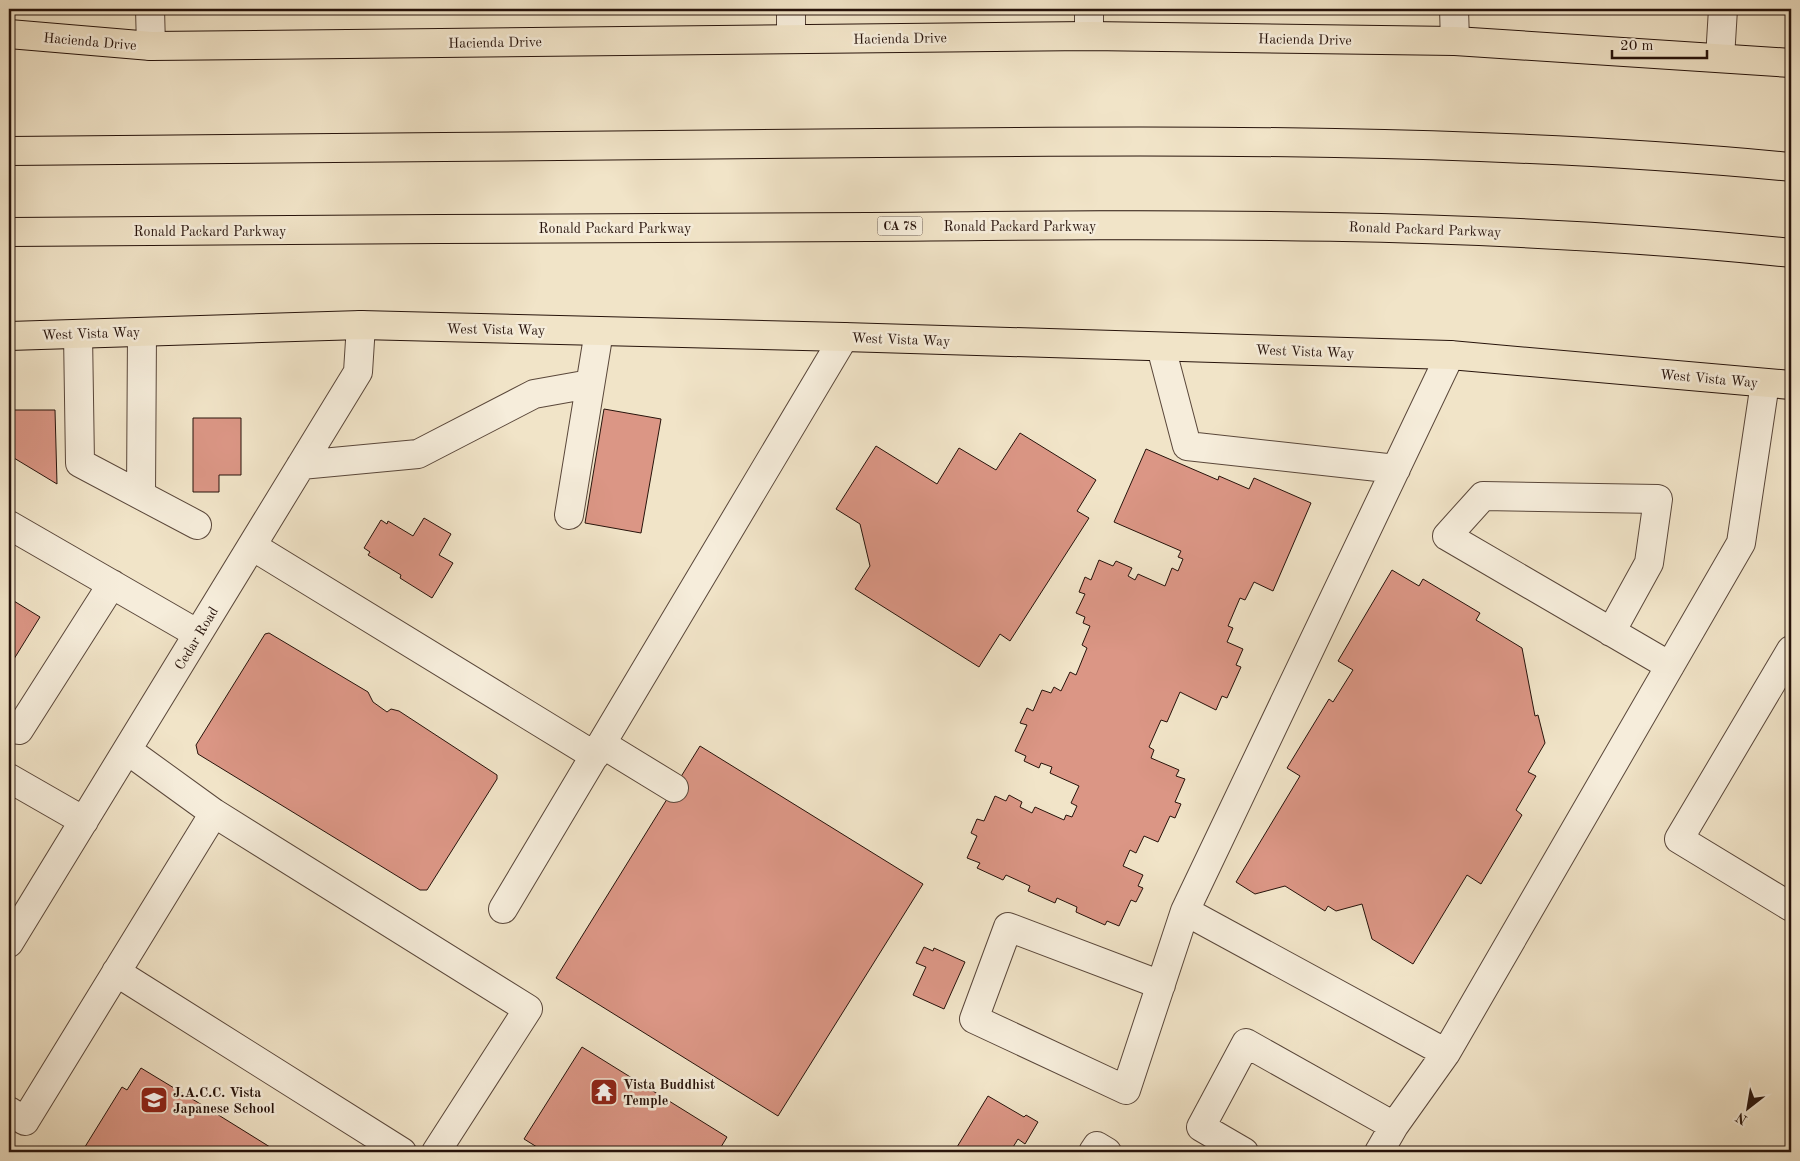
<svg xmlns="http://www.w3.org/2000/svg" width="1800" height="1161" viewBox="0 0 1800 1161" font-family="'Old Standard TT',serif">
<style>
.building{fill:#db9685;stroke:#27130b}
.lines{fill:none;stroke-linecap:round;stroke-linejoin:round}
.minor-casing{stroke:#5a473a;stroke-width:30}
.major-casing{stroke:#27130b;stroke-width:30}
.highway-casing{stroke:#27130b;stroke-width:30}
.minor{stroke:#f6eddb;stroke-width:28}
.major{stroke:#f1e4c8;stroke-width:28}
.highway{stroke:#f1e4c8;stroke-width:28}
.labels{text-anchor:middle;stroke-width:5;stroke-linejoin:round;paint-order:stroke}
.shield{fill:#f6eddb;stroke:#655449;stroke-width:1}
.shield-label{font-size:12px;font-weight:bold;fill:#27130b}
.street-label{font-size:14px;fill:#27130b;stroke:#f6eddb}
.poi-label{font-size:14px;font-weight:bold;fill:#27130b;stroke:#f6eddb;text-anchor:start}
</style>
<rect width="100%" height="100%" fill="#f1e4c8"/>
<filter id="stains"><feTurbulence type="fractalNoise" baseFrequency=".004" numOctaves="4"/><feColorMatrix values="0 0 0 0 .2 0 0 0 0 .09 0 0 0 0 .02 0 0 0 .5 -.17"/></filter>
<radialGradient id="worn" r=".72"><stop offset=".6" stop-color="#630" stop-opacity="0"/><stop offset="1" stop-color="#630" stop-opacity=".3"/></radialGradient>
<path class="building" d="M604,409L661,419L641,533L585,523Z
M9,410H55L57,484L9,455Z
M193,418H241V475H219V492H193Z
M1020,433L1096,480L1077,511L1089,518L1010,641L1000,634L979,667L855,589L870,566L860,524L836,509L876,446L937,484L959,448L996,470Z
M1146,449L1218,480L1219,476L1249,489L1254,478L1311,503L1273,591L1254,582L1245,600L1240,598L1228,626L1233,628L1227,642L1243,649L1236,665L1241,667L1227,698L1222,696L1216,710L1180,692L1167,722L1161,720L1149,747L1154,750L1151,758L1179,770L1176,776L1185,779L1175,802L1181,804L1175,818L1170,816L1158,842L1144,836L1136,853L1130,850L1123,866L1143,875L1138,886L1143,888L1136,902L1131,900L1119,926L1107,921L1105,925L1076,912L1077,907L1057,898L1055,903L1028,891L1030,886L1006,875L1003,880L977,868L980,863L967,858L977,836L971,833L977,819L984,821L995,796L1006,801L1009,795L1022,802L1020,807L1032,813L1035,807L1064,820L1066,815L1072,817L1077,806L1071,803L1079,786L1050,773L1052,767L1041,763L1039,768L1024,761L1026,756L1015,751L1027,725L1020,723L1027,708L1033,711L1042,690L1051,693L1054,687L1061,691L1070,672L1076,675L1087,648L1082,645L1090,626L1083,623L1085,617L1076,613L1085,594L1079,592L1085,577L1091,580L1099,560L1113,566L1116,561L1132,568L1128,576L1135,580L1138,574L1165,586L1172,568L1178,571L1183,559L1178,557L1181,551L1114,522Z
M424,518L451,534L439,555L453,563L432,598L400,578L401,575L368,555L370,552L364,548L381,520L387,524L388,521L413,536Z
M1392,570L1419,586L1423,579L1480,613L1476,620L1522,648L1535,716L1538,715L1545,743L1528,772L1536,776L1516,810L1522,815L1481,884L1467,875L1413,964L1372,939L1362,904L1336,911L1328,906L1325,911L1285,886L1255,894L1236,882L1300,776L1287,768L1329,699L1333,702L1353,670L1338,661Z
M9,598L40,617L9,667Z
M269,633L368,692L373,702L387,712L391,709L399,711L497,775V779L427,890H420L198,754L196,745L265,634Z
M700,746L923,884L778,1116L556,978Z
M924,947L933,951L934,948L965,962L944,1009L913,995L926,967L916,963Z
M582,1047L727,1137L718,1152H545L524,1139Z
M141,1068L212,1111L278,1152L83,1150L122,1087L127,1090Z
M988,1096L1024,1117L1026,1115L1038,1122L1025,1144L1018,1139L1010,1152H954Z"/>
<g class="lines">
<defs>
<path id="minor" d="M150,9L151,46
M791,9V39
M1089,9V36
M1454,9L1455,41
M1720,58L1723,9
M78,334L80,463L197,525
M1161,347L1187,446L1396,469
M301,465L418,454L534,394L590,384
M141,495L142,332
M569,515L599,331
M9,525L198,634
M252,546L595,756
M1611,632L1649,563L1658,499L1483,496L1447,536L1670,666
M1791,650L1679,839L1791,907
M19,730L112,584
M602,744L674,788
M9,778L84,821
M214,813L528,1009L436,1152
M503,909L844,337
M9,943L358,372L361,325
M116,972L402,1152
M1161,985L1008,927L974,1019L1126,1090L1185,911
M1446,1053L1185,911L1450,355
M9,1111L25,1121L214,813L127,750
M1093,1152L1097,1146L1107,1152
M1244,1152L1201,1127L1246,1043L1394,1126
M1379,1152L1394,1126L1446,1053L1741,543L1765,383"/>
<path id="major" d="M9,34L151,46L1089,36L1455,41L1791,63
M9,336L361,325L844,337L1450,355L1791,385"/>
<path id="highway" d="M9,151C299,148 588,146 878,143C1183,140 1488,138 1791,167
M9,232C296,229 582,229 869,227C1177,224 1485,221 1791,253"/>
</defs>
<use href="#minor" class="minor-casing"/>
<use href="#major" class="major-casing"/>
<use href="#highway" class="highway-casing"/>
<use href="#minor" class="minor"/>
<use href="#major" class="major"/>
<use href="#highway" class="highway"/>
</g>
<defs>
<symbol id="temple-square" viewBox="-11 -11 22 22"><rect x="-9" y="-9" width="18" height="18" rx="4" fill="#8f2418" stroke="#f6eddb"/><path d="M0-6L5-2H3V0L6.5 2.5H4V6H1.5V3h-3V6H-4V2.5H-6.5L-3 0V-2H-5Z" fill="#fff"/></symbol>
<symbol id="school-square" viewBox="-11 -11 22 22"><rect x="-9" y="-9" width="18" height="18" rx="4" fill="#8f2418" stroke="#f6eddb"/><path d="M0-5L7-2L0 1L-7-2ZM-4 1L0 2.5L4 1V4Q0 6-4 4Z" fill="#fff"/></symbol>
</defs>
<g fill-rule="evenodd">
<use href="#temple-square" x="588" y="1076" width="32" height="32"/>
<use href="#school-square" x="138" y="1084" width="32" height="32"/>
</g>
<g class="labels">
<rect class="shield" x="877.5" y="216.5" width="45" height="19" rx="4"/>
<g class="shield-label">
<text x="900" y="230">CA 78</text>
</g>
<g class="street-label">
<text transform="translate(900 38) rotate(-1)" y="5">Hacienda Drive</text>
<text transform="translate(1305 39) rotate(1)" y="5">Hacienda Drive</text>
<text transform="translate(90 41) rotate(5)" y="5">Hacienda Drive</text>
<text transform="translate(495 42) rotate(-1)" y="5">Hacienda Drive</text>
<text x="1020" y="231">Ronald Packard Parkway</text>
<text x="615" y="233">Ronald Packard Parkway</text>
<text transform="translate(1425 229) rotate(2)" y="5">Ronald Packard Parkway</text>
<text x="210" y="236">Ronald Packard Parkway</text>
<text transform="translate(496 329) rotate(1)" y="5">West Vista Way</text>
<text transform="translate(91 333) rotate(-2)" y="5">West Vista Way</text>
<text transform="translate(901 339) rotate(2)" y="5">West Vista Way</text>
<text transform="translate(1305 351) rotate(2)" y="5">West Vista Way</text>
<text transform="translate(1709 378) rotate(5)" y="5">West Vista Way</text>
<text transform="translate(196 638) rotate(-59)" y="5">Cedar Road</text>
</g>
<g class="poi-label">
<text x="623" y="1089">Vista Buddhist<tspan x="623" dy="16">Temple</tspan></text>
<text x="173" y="1097">J.A.C.C. Vista<tspan x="173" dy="16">Japanese School</tspan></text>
</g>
</g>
<rect width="1800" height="1161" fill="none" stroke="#f1e4c8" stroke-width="30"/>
<rect x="10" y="10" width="1780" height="1141" fill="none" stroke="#27130b" stroke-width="2.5"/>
<rect x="15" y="15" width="1770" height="1131" fill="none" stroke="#27130b"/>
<g transform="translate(1748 1108) rotate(211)" stroke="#f6eddb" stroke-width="4" paint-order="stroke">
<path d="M0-4L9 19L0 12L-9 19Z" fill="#27130b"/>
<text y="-8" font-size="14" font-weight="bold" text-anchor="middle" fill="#27130b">N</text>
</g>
<path d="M1612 50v8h95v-8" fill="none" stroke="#27130b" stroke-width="2.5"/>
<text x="1620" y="50" font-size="15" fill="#27130b" stroke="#f6eddb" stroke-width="4" paint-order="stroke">20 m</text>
<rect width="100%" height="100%" filter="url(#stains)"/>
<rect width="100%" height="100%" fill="url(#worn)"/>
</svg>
